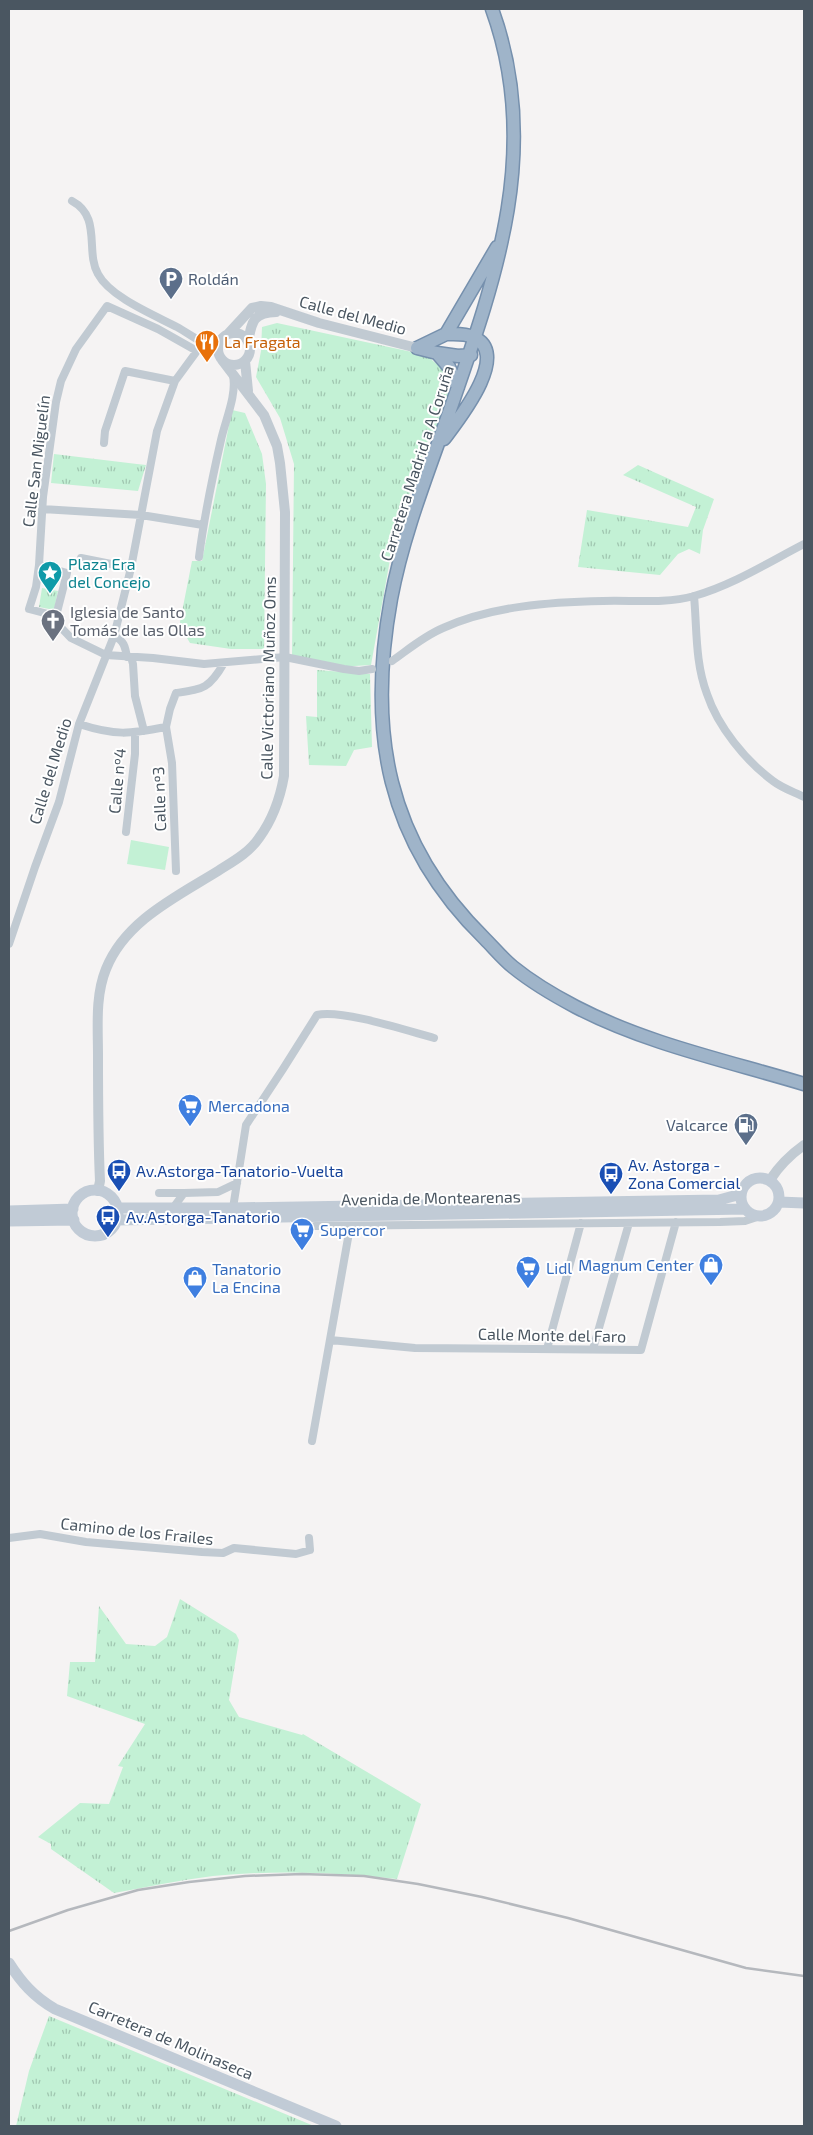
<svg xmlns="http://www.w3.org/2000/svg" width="813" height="2135" viewBox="0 0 813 2135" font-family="'Exo 2',sans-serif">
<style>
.grass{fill:url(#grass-tufts)}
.pitch{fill:#c3f1d5}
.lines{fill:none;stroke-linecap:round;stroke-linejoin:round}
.trunk-casing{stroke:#7690ad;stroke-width:15}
.minor{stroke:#c1cad2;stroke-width:8}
.tertiary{stroke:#c1cad2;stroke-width:10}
.secondary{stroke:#c1cbd6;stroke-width:11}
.trunk{stroke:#9fb4c9;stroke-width:12}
.rail{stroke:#b5b8bd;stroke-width:2.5}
.labels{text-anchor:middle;stroke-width:4;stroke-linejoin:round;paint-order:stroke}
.service-label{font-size:16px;fill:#4e5e75;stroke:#fff;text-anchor:start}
.street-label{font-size:16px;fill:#4a5661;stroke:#fff}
.food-label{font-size:16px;fill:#c56008;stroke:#fff;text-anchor:start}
.culture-label{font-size:16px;fill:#0d838f;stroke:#fff;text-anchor:start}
.worship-label{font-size:16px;fill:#5b616d;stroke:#fff;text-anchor:start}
.shop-label{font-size:16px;fill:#366cbe;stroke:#fff;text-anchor:start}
.transit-label{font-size:16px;fill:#164399;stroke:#fff;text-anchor:start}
</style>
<defs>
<pattern id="grass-tufts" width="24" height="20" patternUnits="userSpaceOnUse" patternTransform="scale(1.25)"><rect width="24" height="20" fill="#c3f1d5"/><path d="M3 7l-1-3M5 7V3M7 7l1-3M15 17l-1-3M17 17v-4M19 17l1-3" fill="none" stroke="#a0c6b0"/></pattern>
</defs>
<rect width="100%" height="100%" fill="#f5f3f3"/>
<path class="grass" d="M277,323L426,355L452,377L439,428L427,442L393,543L371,665L337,667L292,657L294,464L280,418L256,377L261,351L262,327Z
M232,410L245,413L262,454L266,484L264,649H231L190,643L181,628L180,622L192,561H202Z
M54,454L137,464L146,465L138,491L51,483Z
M638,465L714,499L703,530L700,554L689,549L678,554L660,575L578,567L587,510L688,527L696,507L623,475Z
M42,588L58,591L54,610L39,607Z
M317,670L370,674L372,747L354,750L346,766L309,765L306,716L317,717Z
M180,1599L236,1634L239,1640L229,1700L239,1717L302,1735L303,1734L421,1804L397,1879C336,1872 274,1870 213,1876C180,1880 147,1887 114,1893L51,1849V1844L38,1837L80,1803L109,1804L123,1767L118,1766L145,1724L67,1696L70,1662H95L99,1606L126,1644L155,1646L167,1637Z
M49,2016L314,2126H16L29,2071Z"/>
<path class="pitch" d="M131,840L169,847L165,870L127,864Z"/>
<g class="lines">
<defs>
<path id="trunk" d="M492,9C542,147 497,275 451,407C429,470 403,534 391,599C367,731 386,842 485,939C494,948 503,959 513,967C529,980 557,997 576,1007C647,1044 728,1061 804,1084
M417,348L446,334L497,247
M417,348L437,353L449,367L458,387
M437,353L458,356L471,355
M444,439C459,419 512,353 473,337C465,333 455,334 446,334"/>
</defs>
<use href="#trunk" class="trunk-casing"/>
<path class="minor" d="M72,201C102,217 85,251 98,274C110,297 154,315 177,327C190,334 202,345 218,348
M104,443L105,431L125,371L175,381
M42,509L141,515L203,525
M199,557C204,518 212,479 221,440C225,421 237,395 233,376
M81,558L131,568
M39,565L43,497L56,402L61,381L76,349L107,306L158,329L197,351L207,346
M694,596C697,628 695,663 707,694C718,727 746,761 773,781C782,788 794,792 804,797
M55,620L67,573L39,565L36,587L29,609L48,614L71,638L106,655L153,658L204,664L285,657L344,669L359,671L372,669
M114,636C124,641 125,646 127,657
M131,657L133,664L135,696L144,731
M392,661C409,649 424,636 443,628C492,606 550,602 603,601C633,600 665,604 694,596C733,585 769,562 804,544
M79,724C116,736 129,734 166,727
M126,832L135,754V733
M176,871L172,763L166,727L170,709L176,693C203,689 209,689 224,663
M9,944L35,867L59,802L79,724L114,636L131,568L157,431L175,381L197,351
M159,1193H184
M173,1208L184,1193L218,1192L237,1183
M233,1208L246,1125L283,1069L317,1015C341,1009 408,1031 434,1038
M315,1226L720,1222L745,1221L760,1216
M330,1340L415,1348L641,1350L676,1222
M547,1349L581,1223
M593,1349L629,1223
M312,1441L350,1227
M9,1538L40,1534L86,1542L202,1552L223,1553L234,1548L296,1554L310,1550L309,1538"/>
<path class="tertiary" d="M218 349a16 16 0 1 1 32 0a16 16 0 1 1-32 0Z
M228,334L252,308L261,306L271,307L319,323L417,348
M248,342C252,321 253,313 276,312
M245,361L248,391
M770,1180C779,1166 790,1155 804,1145
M98,1191L100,1181C98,1139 98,1097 98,1055C98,1027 95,996 106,969C125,921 176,897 218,871C232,862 249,853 259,838C273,819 280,799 284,776L285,512L280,463L277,446L264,415L222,360"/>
<path class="secondary" d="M741 1197a19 19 0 1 1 38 0a19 19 0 1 1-38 0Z
M72 1213a23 23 0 1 1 46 0a23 23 0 1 1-46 0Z
M779,1202L804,1203
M118,1208H233L719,1200L741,1194
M9,1211L73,1209
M117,1220L745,1209
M9,1221L74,1220
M9,1963C21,1982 34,1997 55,2009L336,2126"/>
<use href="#trunk" class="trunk"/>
<path class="rail" d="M9,1931L68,1910L138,1890L189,1882L245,1876L302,1874L364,1876L418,1884L482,1897L568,1918L746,1968L804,1976"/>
</g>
<defs>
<symbol id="parking-pin" viewBox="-11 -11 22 30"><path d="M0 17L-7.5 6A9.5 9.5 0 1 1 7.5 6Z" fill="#5c6f8a" stroke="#fff"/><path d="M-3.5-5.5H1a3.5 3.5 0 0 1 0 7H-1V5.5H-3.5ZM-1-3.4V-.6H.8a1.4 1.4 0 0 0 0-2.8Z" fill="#fff"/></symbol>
<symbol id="restaurant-pin" viewBox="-11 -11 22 30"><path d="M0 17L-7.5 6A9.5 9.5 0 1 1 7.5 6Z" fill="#e8710a" stroke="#fff"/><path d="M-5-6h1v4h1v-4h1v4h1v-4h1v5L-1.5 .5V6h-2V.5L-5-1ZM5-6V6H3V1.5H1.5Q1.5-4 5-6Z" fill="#fff"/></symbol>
<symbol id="sight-pin" viewBox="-11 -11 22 30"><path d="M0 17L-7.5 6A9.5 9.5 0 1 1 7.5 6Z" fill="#0f9aa8" stroke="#fff"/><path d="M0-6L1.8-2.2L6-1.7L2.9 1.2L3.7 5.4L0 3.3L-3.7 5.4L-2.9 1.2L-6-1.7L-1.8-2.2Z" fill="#fff"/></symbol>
<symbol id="church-pin" viewBox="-11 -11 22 30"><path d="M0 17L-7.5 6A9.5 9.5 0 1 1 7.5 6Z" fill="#6b7280" stroke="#fff"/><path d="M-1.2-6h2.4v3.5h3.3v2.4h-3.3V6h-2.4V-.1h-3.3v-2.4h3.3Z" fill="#fff"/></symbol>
<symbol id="supermarket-pin" viewBox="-11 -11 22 30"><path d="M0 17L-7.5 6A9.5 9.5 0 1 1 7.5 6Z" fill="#3f7fe0" stroke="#fff"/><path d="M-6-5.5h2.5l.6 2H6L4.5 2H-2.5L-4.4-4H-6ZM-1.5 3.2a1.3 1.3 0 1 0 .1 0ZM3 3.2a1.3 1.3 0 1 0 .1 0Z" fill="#fff"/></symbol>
<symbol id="fuel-pin" viewBox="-11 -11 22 30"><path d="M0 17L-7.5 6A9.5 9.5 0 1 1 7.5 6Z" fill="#5c6f8a" stroke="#fff"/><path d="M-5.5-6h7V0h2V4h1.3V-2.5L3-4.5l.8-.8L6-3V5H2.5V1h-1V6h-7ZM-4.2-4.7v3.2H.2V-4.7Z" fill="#fff"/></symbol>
<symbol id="bus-pin" viewBox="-11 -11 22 30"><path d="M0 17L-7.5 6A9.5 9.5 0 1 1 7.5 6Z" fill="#1a4fb4" stroke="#fff"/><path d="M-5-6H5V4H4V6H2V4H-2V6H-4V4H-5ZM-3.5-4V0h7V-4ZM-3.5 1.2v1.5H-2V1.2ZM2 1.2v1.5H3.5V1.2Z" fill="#fff"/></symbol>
<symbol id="shop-pin" viewBox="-11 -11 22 30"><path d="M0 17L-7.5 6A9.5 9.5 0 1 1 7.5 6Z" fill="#3f7fe0" stroke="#fff"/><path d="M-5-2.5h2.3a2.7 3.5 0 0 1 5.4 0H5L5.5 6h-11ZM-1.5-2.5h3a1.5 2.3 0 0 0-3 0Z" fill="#fff"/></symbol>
</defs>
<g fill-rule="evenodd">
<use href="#parking-pin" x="157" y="265" width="28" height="38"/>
<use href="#restaurant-pin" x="193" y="328" width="28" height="38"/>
<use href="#sight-pin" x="36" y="559" width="28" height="38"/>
<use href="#church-pin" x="39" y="607" width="28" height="38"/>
<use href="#supermarket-pin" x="176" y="1092" width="28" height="38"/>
<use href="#fuel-pin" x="732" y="1111" width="28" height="38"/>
<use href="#bus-pin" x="105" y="1157" width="28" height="38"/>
<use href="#bus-pin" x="597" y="1160" width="28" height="38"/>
<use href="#bus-pin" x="94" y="1203" width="28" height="38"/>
<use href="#supermarket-pin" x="288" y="1216" width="28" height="38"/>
<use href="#shop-pin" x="697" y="1251" width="28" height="38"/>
<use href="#supermarket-pin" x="514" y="1254" width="28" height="38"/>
<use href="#shop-pin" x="181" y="1264" width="28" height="38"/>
</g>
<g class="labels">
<g class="service-label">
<text x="188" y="285">Roldán</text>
<text x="728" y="1131" text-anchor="end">Valcarce</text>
</g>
<g class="street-label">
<text transform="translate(353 315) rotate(15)" y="6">Calle del Medio</text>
<text transform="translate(36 461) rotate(-83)" y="6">Calle San Miguelín</text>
<text transform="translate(417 463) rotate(-72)" y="6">Carretera Madrid a A Coruña</text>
<text transform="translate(268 678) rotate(-89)" y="6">Calle Victoriano Muñoz Oms</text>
<text transform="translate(50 771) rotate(-73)" y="6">Calle del Medio</text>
<text transform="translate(117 781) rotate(-85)" y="6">Calle nº4</text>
<text transform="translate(159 799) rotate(-92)" y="6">Calle nº3</text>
<text transform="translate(431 1198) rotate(-1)" y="6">Avenida de Montearenas</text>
<text transform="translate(552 1335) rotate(1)" y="6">Calle Monte del Faro</text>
<text transform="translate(137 1531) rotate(6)" y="6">Camino de los Frailes</text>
<text transform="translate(171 2040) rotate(23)" y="6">Carretera de Molinaseca</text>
</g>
<g class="food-label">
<text x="224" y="348">La Fragata</text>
</g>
<g class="culture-label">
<text x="68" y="570">Plaza Era<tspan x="68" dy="18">del Concejo</tspan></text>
</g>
<g class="worship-label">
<text x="70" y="618">Iglesia de Santo<tspan x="70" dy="18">Tomás de las Ollas</tspan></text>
</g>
<g class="shop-label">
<text x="208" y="1112">Mercadona</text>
<text x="320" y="1236">Supercor</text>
<text x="694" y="1271" text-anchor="end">Magnum Center</text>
<text x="546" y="1274">Lidl</text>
<text x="212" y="1275">Tanatorio<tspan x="212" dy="18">La Encina</tspan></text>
</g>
<g class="transit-label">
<text x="628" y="1171">Av. Astorga -<tspan x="628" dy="18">Zona Comercial</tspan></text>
<text x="136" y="1177">Av.Astorga-Tanatorio-Vuelta</text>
<text x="126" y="1223">Av.Astorga-Tanatorio</text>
</g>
</g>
<rect width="813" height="2135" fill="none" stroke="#4a5661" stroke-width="20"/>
</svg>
